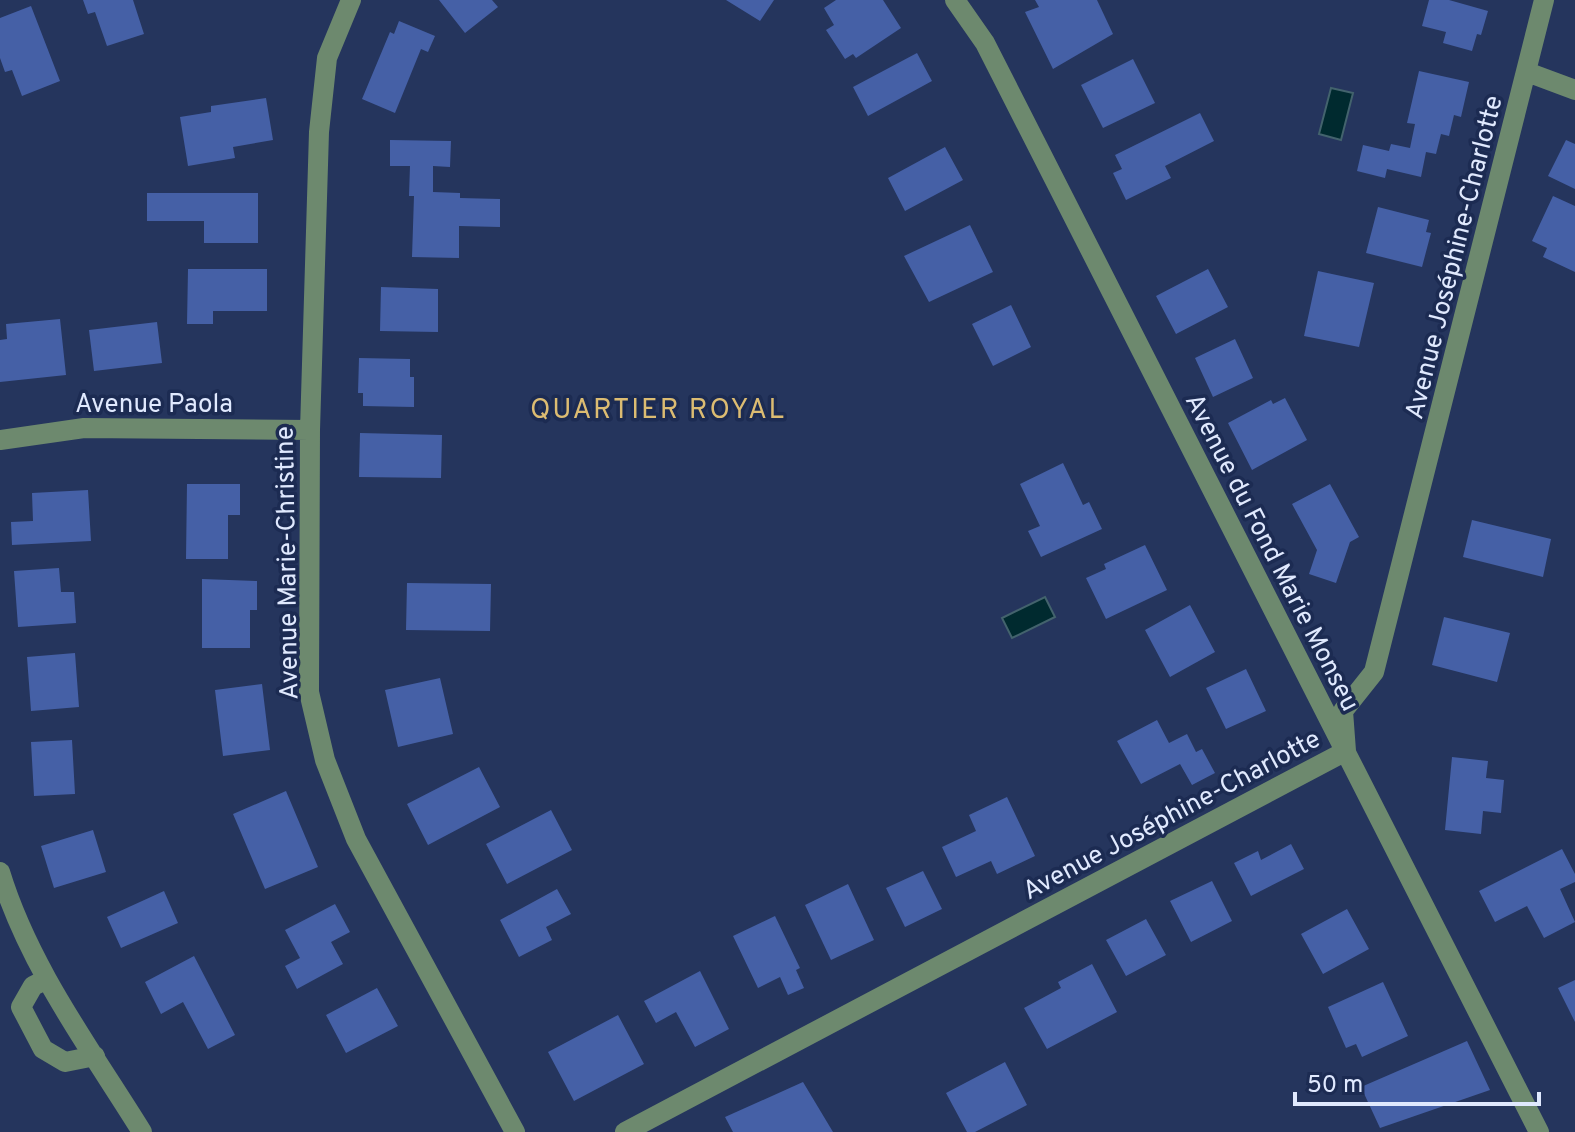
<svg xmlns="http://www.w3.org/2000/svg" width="1575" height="1132" viewBox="0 0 1575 1132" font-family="Overpass,sans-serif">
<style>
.water{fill:#002a2f;stroke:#43636d;stroke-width:2}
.building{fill:#4560a6}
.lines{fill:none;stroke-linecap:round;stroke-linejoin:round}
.minor{stroke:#6d896e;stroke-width:20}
.labels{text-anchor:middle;stroke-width:7;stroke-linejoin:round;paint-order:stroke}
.street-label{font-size:26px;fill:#e0e9fe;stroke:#1c2b52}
.neighbourhood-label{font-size:28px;letter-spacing:2px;fill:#dcbc72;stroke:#1c2b52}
</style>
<rect width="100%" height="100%" fill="#25355d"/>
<path class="water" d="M1331,88L1353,93L1341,140L1319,134Z
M1045,597L1055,617L1012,638L1002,618Z"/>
<path class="building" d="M83,0H133L144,34L107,46L95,12L88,14Z
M439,0H492L498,7L465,33Z
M726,0H774L760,21Z
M836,0H883L901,28L856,58L853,54L845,59L826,30L834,25L824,8Z
M1035,0H1097L1113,34L1053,69L1025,12L1039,7Z
M1429,0H1449L1488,11L1481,35L1477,34L1472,51L1443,43L1446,32L1422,26Z
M31,6L60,81L22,96L12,70L5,72L0,58V18Z
M399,21L435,36L428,52L421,49L395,113L362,99L390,32L394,34Z
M917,53L932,81L868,116L853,87Z
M1133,59L1155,103L1103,128L1081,85Z
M1419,71L1469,82L1461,117L1454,115L1449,136L1441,134L1436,154L1426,152L1421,177L1387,169L1385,178L1357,171L1363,145L1389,151L1391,144L1410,148L1415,124L1407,123Z
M266,98L273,140L233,147L235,158L188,166L180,117L211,112V106Z
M1200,113L1214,141L1165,166L1171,178L1126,200L1113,173L1122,169L1115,155Z
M390,140L451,141L450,167L433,166V192L460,193V198L500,199V227L459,226V258L412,257L414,196H409L410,166H390Z
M1566,140L1575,144V189L1548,176Z
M945,147L963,180L905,211L888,178Z
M147,193H258V243H204V221H147Z
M1553,196L1575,206V272L1543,257L1547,248L1532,241Z
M1378,207L1429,220L1426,232L1431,233L1422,267L1366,253Z
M970,225L993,272L929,302L904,256Z
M188,269H267V311H213V324H187Z
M1208,269L1228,307L1176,334L1156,296Z
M1318,271L1374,283L1359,347L1304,336Z
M381,287L438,289V332L380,331Z
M1011,305L1031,347L993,366L972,324Z
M60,319L66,375L0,382V340L7,339L6,324Z
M157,322L162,363L94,371L89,330Z
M1235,339L1253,378L1213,397L1195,358Z
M359,358L410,359V377H414V407L363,406V393H358Z
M1285,398L1307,440L1252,470L1228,423L1271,400L1273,404Z
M360,433L442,435L441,478L359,477Z
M1063,463L1083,505L1089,502L1102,529L1041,557L1028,531L1040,526L1020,484Z
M187,484H240V515H228V559H186Z
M1330,484L1359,537L1350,542L1336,583L1309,574L1317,550L1292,504Z
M88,490L91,541L12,545L11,522L33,521L32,493Z
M1472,520L1551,539L1543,577L1463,557Z
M1145,545L1167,590L1106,619L1086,578L1106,569L1104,564Z
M59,568L61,592H74L76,623L18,627L14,571Z
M202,579L257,581V610H250V648H202Z
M407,583L491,584L490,631L406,630Z
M1190,605L1215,652L1170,677L1145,630Z
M1444,617L1510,633L1497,682L1432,665Z
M75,653L79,707L31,711L27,657Z
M1246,669L1266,711L1226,729L1206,688Z
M440,678L453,734L398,747L385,690Z
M262,684L270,750L223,756L215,690Z
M1157,720L1169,743L1187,734L1196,752L1202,749L1215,773L1192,785L1180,764L1141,784L1117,741Z
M72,740L75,794L34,796L31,742Z
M1452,757L1488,761L1486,778L1504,780L1501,813L1483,811L1481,834L1445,830Z
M479,767L500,807L428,845L407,804Z
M286,791L318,867L265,889L233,814Z
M1007,797L1035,856L997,874L991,861L956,877L942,847L976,831L969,815Z
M551,810L572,850L507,884L486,844Z
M93,830L106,872L54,888L41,846Z
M1291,844L1304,869L1251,896L1234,863L1258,851L1261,860Z
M1562,849L1575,874V882L1560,889L1575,922L1544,938L1527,906L1495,922L1479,891Z
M923,871L942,909L905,927L886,888Z
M1212,881L1232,921L1191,942L1170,901Z
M848,884L874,940L831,960L805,905Z
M557,889L571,914L546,927L552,940L519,957L500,920Z
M164,891L178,923L121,948L107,917Z
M335,904L350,932L331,942L343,964L297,989L285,966L300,958L285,930Z
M1347,909L1369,949L1323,974L1301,934Z
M775,916L800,968L796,970L804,988L788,995L780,977L758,988L733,936Z
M1146,919L1166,955L1126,976L1106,940Z
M194,956L235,1035L208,1049L183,1002L161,1014L145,982Z
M1092,964L1117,1012L1047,1049L1024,1008L1061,988L1058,982Z
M700,971L729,1029L695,1047L676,1012L656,1023L644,1001Z
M1575,980V1022L1558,988Z
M1383,982L1408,1036L1362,1057L1356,1044L1346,1048L1328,1007Z
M377,988L398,1026L346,1053L326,1015Z
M618,1015L644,1064L574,1101L548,1052Z
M1467,1041L1490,1090L1380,1128L1361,1087Z
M1005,1062L1027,1105L975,1132H967L946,1093Z
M803,1082L833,1132H733L725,1117Z"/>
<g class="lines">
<path class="minor" d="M351,0L327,58L319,132L310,430L309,692L325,760L356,839L515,1132
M955,0L985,43L1539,1132
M1527,72L1575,90
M0,440L84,428L310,430
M0,872C29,967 90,1048 142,1132
M45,980L33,986L21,1007L43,1049L65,1062L95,1056
M625,1132L1346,751L1343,711L1374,672L1544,0"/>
</g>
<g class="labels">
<g class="street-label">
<text transform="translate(1453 257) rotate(-76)" y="9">Avenue Joséphine-Charlotte</text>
<text x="154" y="412">Avenue Paola</text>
<text transform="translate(1273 552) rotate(63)" y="9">Avenue du Fond Marie Monseu</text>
<text transform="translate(286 563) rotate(-91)" y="9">Avenue Marie-Christine</text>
<text transform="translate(1171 814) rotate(-28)" y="9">Avenue Joséphine-Charlotte</text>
</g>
<g class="neighbourhood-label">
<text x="658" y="418">QUARTIER ROYAL</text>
</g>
</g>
<path d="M1295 1092v12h244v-12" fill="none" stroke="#e0e9fe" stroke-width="4"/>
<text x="1307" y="1092" font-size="24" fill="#e0e9fe" stroke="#1c2b52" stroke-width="6" paint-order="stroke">50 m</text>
</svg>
